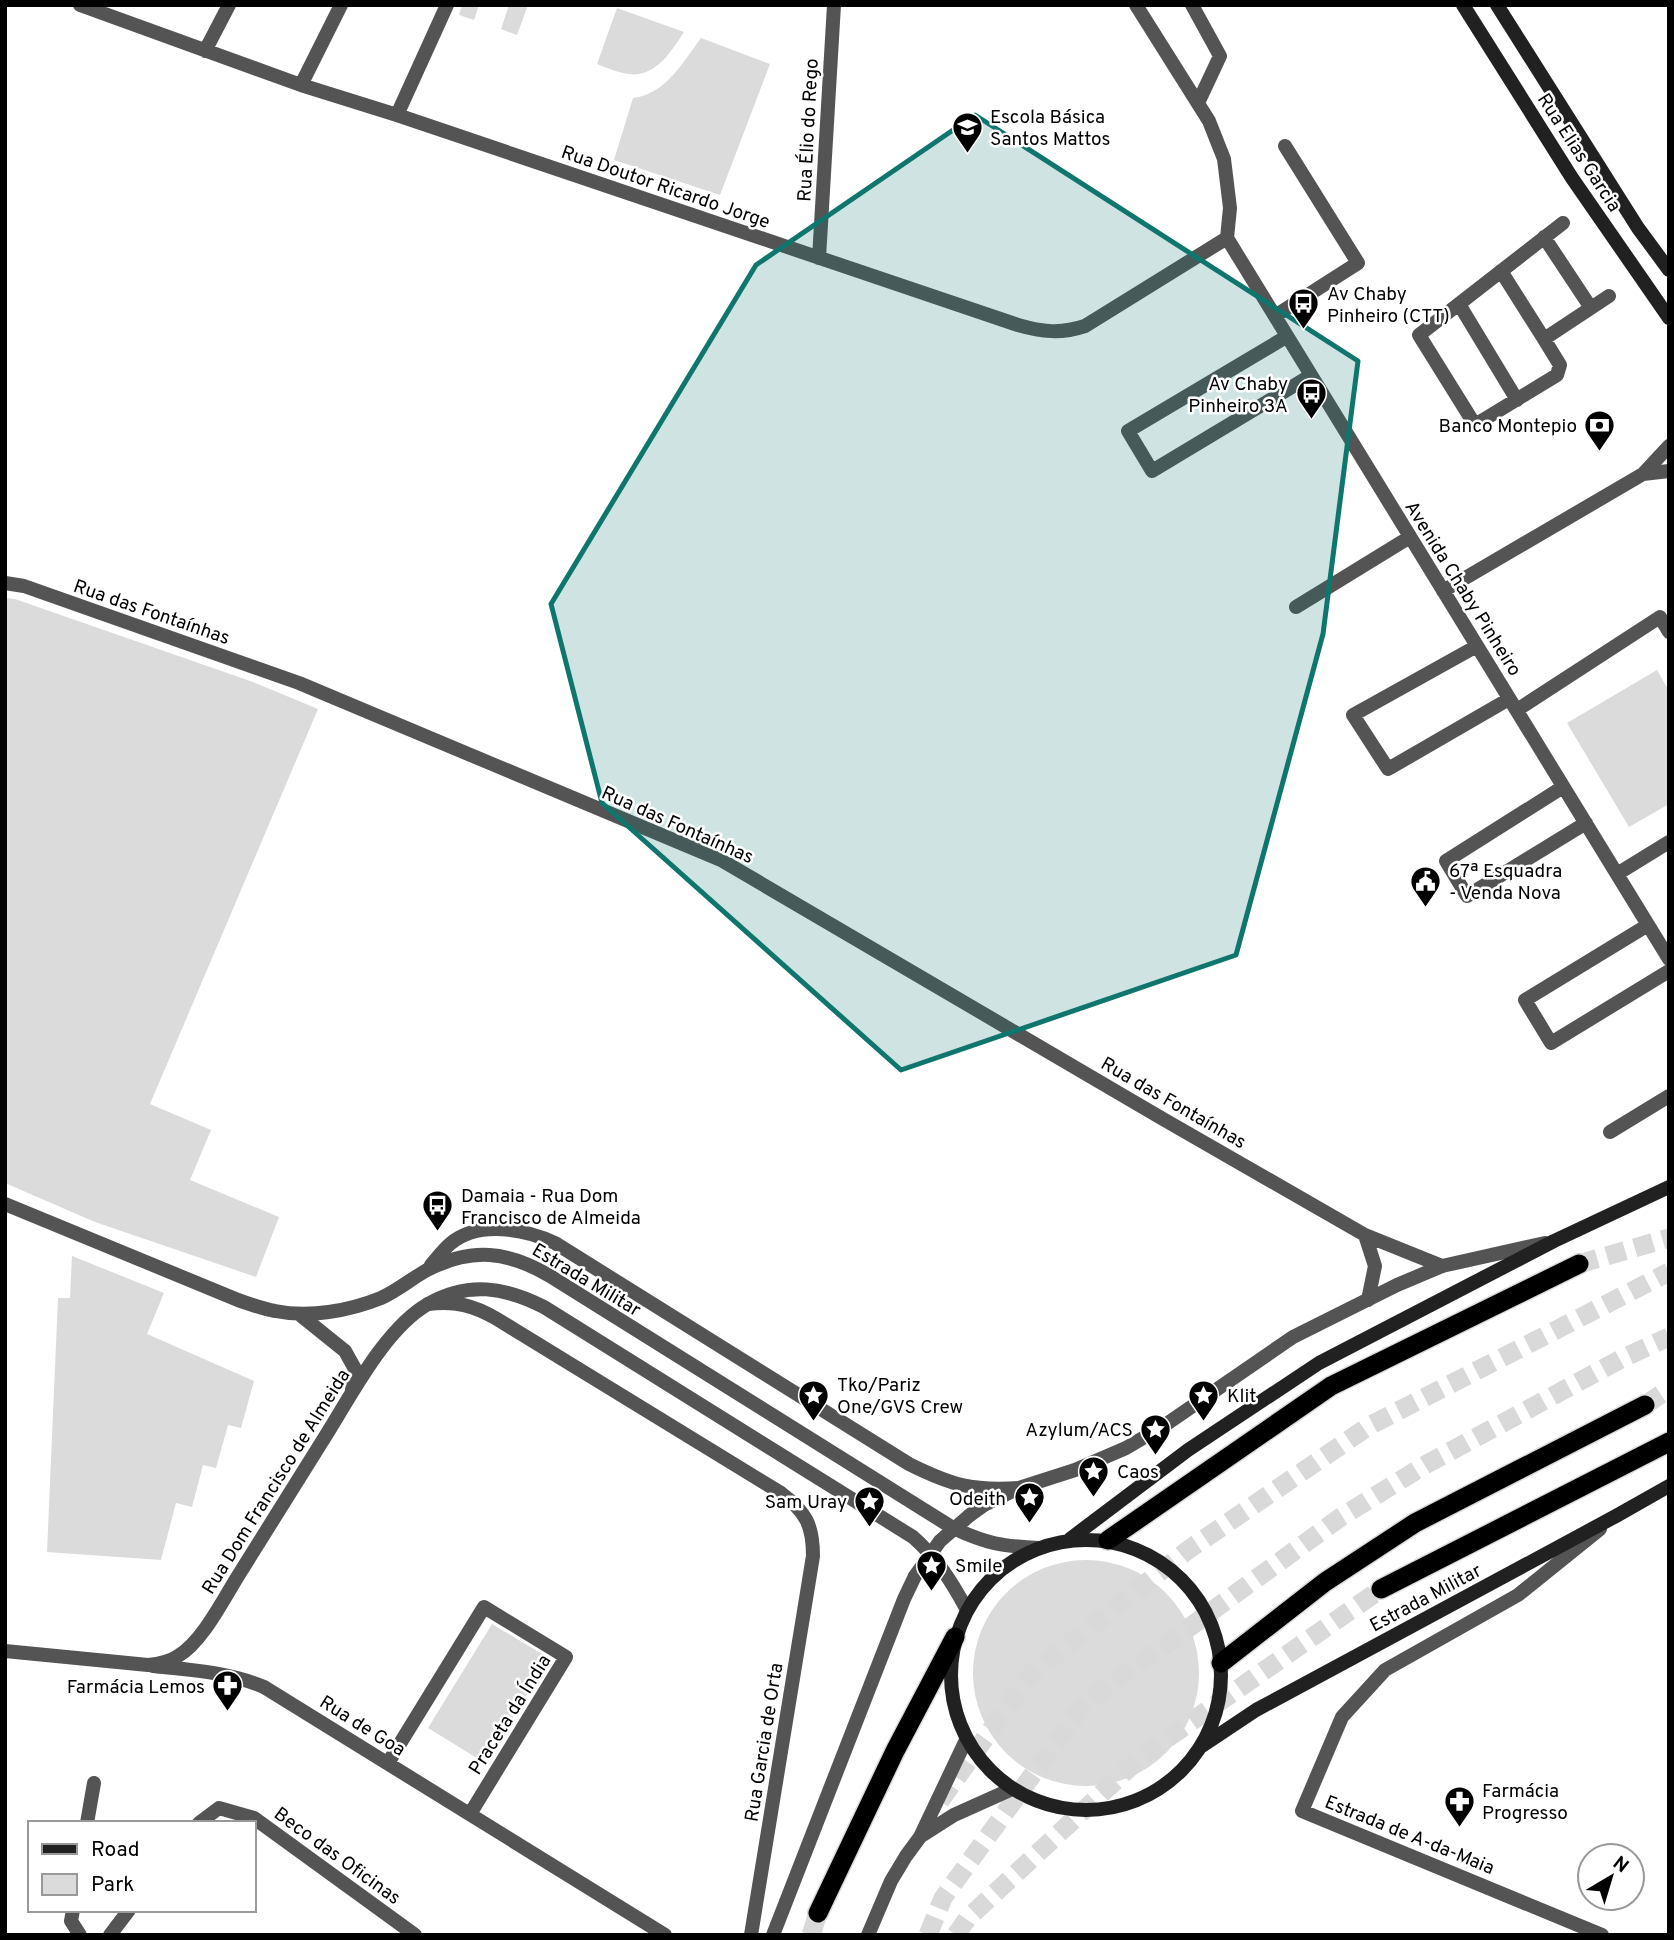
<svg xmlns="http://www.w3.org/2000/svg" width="1674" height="1940" viewBox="0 0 1674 1940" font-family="Overpass,sans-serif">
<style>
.green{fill:#dbdbdb}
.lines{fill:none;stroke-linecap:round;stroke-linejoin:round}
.trunk-tunnel{stroke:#d9d9d9;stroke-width:19;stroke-dasharray:19 10;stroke-linecap:butt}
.trunk-casing{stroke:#dbdbdb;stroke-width:22}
.minor{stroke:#545454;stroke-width:14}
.tertiary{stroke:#545454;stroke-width:14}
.secondary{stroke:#212121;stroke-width:14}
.trunk{stroke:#000;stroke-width:19}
.tertiary-bridge{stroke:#545454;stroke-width:14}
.marked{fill:#0f766e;fill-opacity:0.2;stroke:#0f766e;stroke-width:5;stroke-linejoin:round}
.labels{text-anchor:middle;stroke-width:5;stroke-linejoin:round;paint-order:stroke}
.poi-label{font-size:19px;fill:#000;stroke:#fff;text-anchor:start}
.street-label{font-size:19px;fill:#000;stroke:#fff}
</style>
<rect width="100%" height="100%" fill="#fff"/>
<path class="green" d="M462,5H479L474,20L459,15Z
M509,5H528L517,35L501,29Z
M617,8L684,32C670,53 654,81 623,73C614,71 605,67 597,64Z
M701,38L770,64L720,195L614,160L633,98C666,94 683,62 701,38Z
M5,598L15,599L253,682L318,709L150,1104L211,1130L190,1180L279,1217L256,1277L95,1222L5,1183Z
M1657,670L1669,691V804L1629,827L1567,723Z
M72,1256L164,1293L147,1334L254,1381L241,1428L228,1425L216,1468L203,1465L192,1507L176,1503L161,1560L47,1552L58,1298H70Z
M973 1673a113 113 0 1 1 226 0a113 113 0 1 1-226 0Z
M492,1624L549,1658L485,1763L428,1728Z"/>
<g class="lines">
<path class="trunk-tunnel" d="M1579,1264L1669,1238
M1645,1405L1669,1389
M940,1801L1031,1674L1188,1550L1369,1426L1669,1272
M811,1935L818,1913
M928,1935L943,1898L1084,1704L1341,1517L1425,1465L1623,1358L1669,1337
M956,1935L967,1919L1142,1756L1381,1589"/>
<defs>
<path id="trunk" d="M1108,1540L1331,1386L1579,1264
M1381,1589L1669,1442
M1221,1663L1325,1582L1415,1523L1645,1405
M818,1913L895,1751L955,1637"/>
</defs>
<use href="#trunk" class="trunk-casing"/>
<path class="minor" d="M80,5L301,85L397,115L1018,325C1042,332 1061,334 1085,326L1227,238
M1136,5L1209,121L1224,159L1230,208L1227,238
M1192,5L1220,56L1198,103
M205,51L229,5
M301,85L341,5
M397,115L447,5
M1563,223L1419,335L1475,425L1557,375L1560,365L1544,339L1609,296
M1544,237L1591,308
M1227,238L1669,959
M819,258L834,5
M1501,271L1544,339
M1459,304L1517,400
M1275,316L1358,263L1285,146
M1286,337L1128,431L1152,471L1310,376
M1643,474L1669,471
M5,583L24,586L299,683L721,860L1163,1119L1365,1235L1442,1266
M1443,591L1643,474L1669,446
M1296,607L1410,537
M1477,646L1353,715L1388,769L1509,699
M1517,710L1660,617L1669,632
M1563,787L1446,861L1467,896L1586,823
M1617,874L1669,842
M1648,925L1525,1000L1551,1043L1669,971
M1610,1132L1669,1096
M1365,1235L1375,1266L1368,1300
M428,1304C456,1301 473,1305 497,1319L781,1493C806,1512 813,1525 813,1556L751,1935
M1600,1529L1518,1595L1385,1670L1342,1717L1302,1811L1602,1935
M153,1666C191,1670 229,1672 264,1687L665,1935
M388,1763L484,1607L566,1657L470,1814
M87,1823L94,1783
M199,1823L219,1808L254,1818L415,1935
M73,1910L71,1921L80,1935
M110,1935L129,1910"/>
<path class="tertiary" d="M5,1204L238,1300C250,1304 262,1309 275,1311C309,1318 349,1311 381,1298C397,1291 411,1279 427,1270C472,1247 508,1251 550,1276L953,1528C987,1544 1002,1546 1039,1548
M431,1265C437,1258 443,1250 450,1244C478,1220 525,1229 555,1243L909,1464C951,1485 972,1491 1019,1488
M299,1314L345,1351L355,1369L352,1390
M970,1515L984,1505L1019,1488L1075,1470L1126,1448L1165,1425L1293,1337L1397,1285L1442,1266L1545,1243
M5,1651L148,1665C159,1664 169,1662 178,1656C202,1642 223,1600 238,1576C268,1528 298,1480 328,1432C353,1392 386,1328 428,1304C468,1281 505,1287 544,1307L913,1537C937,1558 951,1581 966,1608
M921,1836L954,1815L1012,1789
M773,1935L904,1599L915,1576
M868,1935L891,1881L906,1856L920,1837L966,1740"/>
<path class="secondary" d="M1463,5L1572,178L1669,318
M1497,5L1638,228L1669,270
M1070,1539L1188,1450L1319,1363L1554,1241L1669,1187
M951 1675a135 135 0 1 1 270 0a135 135 0 1 1-270 0Z
M1202,1746L1256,1710L1616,1516L1669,1486"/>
<use href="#trunk" class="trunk"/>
<path class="tertiary-bridge" d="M915,1576L940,1541L970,1515"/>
</g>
<path class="marked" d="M975,115L1358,361L1323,634L1236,955L901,1070L602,803L551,604L756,265Z"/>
<defs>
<symbol id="school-pin" viewBox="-11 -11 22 30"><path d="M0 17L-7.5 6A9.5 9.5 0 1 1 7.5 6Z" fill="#000" stroke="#fff"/><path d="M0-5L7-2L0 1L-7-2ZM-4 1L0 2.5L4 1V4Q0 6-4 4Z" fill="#fff"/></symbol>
<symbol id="bus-pin" viewBox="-11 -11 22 30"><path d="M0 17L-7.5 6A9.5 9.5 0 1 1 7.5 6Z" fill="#000" stroke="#fff"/><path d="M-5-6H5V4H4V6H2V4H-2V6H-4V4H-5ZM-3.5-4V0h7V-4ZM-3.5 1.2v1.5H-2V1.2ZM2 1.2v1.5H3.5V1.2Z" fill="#fff"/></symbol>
<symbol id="bank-pin" viewBox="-11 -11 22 30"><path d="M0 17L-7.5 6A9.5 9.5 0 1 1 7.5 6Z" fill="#000" stroke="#fff"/><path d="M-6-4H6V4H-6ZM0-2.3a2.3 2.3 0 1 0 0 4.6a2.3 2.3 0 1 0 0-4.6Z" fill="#fff"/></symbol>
<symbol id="civic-pin" viewBox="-11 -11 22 30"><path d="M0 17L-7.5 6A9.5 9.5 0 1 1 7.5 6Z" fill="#000" stroke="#fff"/><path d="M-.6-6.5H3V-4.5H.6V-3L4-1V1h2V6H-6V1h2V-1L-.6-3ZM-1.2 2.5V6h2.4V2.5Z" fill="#fff"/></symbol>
<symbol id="sight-pin" viewBox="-11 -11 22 30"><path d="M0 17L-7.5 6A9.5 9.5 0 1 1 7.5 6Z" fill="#000" stroke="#fff"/><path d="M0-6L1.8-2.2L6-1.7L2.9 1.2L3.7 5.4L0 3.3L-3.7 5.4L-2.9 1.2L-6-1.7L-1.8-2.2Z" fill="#fff"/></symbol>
<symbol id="pharmacy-pin" viewBox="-11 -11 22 30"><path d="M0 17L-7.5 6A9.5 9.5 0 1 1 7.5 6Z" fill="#000" stroke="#fff"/><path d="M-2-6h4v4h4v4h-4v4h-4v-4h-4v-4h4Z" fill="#fff"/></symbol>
</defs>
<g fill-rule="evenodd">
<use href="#school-pin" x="950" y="110" width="35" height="47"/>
<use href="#bus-pin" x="1286" y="286" width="35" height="47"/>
<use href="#bus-pin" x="1294" y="376" width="35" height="47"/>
<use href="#bank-pin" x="1582" y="408" width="35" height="47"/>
<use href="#civic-pin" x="1408" y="864" width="35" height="47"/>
<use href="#bus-pin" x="420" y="1188" width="35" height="47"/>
<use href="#sight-pin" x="796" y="1378" width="35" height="47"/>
<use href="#sight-pin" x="1186" y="1378" width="35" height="47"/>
<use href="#sight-pin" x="1138" y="1412" width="35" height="47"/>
<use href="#sight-pin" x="1076" y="1454" width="35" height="47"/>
<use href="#sight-pin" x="1012" y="1480" width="35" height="47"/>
<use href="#sight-pin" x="852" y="1484" width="35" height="47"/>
<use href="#sight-pin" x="914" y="1548" width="35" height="47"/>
<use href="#pharmacy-pin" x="210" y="1668" width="35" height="47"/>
<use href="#pharmacy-pin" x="1442" y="1784" width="35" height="47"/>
</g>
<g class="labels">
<g class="poi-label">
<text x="990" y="123">Escola Básica<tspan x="990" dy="22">Santos Mattos</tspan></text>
<text x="1327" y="300">Av Chaby<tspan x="1327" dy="22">Pinheiro (CTT)</tspan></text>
<text x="1288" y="390" text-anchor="end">Av Chaby<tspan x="1288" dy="22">Pinheiro 3A</tspan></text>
<text x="1577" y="432" text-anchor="end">Banco Montepio</text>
<text x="1449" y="877">67ª Esquadra<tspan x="1449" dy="22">- Venda Nova</tspan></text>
<text x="461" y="1202">Damaia - Rua Dom<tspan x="461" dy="22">Francisco de Almeida</tspan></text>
<text x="837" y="1391">Tko/Pariz<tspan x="837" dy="22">One/GVS Crew</tspan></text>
<text x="1227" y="1402">Klit</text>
<text x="1133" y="1436" text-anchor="end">Azylum/ACS</text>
<text x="1117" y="1478">Caos</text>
<text x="1006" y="1505" text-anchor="end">Odeith</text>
<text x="847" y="1508" text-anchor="end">Sam Uray</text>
<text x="955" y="1572">Smile</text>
<text x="205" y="1693" text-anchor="end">Farmácia Lemos</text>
<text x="1482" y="1797">Farmácia<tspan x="1482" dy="22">Progresso</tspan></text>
</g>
<g class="street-label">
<text transform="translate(807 130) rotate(-87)" y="7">Rua Élio do Rego</text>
<text transform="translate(1580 152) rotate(57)" y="7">Rua Elias Garcia</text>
<text transform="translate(666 186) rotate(19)" y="7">Rua Doutor Ricardo Jorge</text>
<text transform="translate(1464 588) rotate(58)" y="7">Avenida Chaby Pinheiro</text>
<text transform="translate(152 611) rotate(19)" y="7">Rua das Fontaínhas</text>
<text transform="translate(678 824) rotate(24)" y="7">Rua das Fontaínhas</text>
<text transform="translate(1174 1102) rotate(30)" y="7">Rua das Fontaínhas</text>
<text transform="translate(587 1279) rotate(31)" y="7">Estrada Militar</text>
<text transform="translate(275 1481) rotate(-58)" y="7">Rua Dom Francisco de Almeida</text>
<text transform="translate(1425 1597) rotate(-28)" y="7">Estrada Militar</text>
<text transform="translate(509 1714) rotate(-58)" y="7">Praceta da Índia</text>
<text transform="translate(363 1725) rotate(32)" y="7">Rua de Goa</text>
<text transform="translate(763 1742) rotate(-81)" y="7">Rua Garcia de Orta</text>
<text transform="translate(1410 1834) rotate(22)" y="7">Estrada de A-da-Maia</text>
<text transform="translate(338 1855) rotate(36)" y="7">Beco das Oficinas</text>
</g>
</g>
<rect width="1674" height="1940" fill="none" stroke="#000000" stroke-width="14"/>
<rect x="28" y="1821" width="228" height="91" fill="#ffffff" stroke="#999999" stroke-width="2"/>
<rect x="42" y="1844" width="35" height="10" fill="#212121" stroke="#999999" stroke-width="2"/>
<text x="91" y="1856" font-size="21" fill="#000000">Road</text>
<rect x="42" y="1874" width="35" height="21" fill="#dbdbdb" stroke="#999999" stroke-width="2"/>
<text x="91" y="1891" font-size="21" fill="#000000">Park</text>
<g transform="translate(1611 1877) rotate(38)"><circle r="33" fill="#ffffff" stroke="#999999" stroke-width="2"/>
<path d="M0-5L12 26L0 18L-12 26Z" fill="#000000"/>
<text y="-10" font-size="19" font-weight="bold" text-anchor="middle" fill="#000000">N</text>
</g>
</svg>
